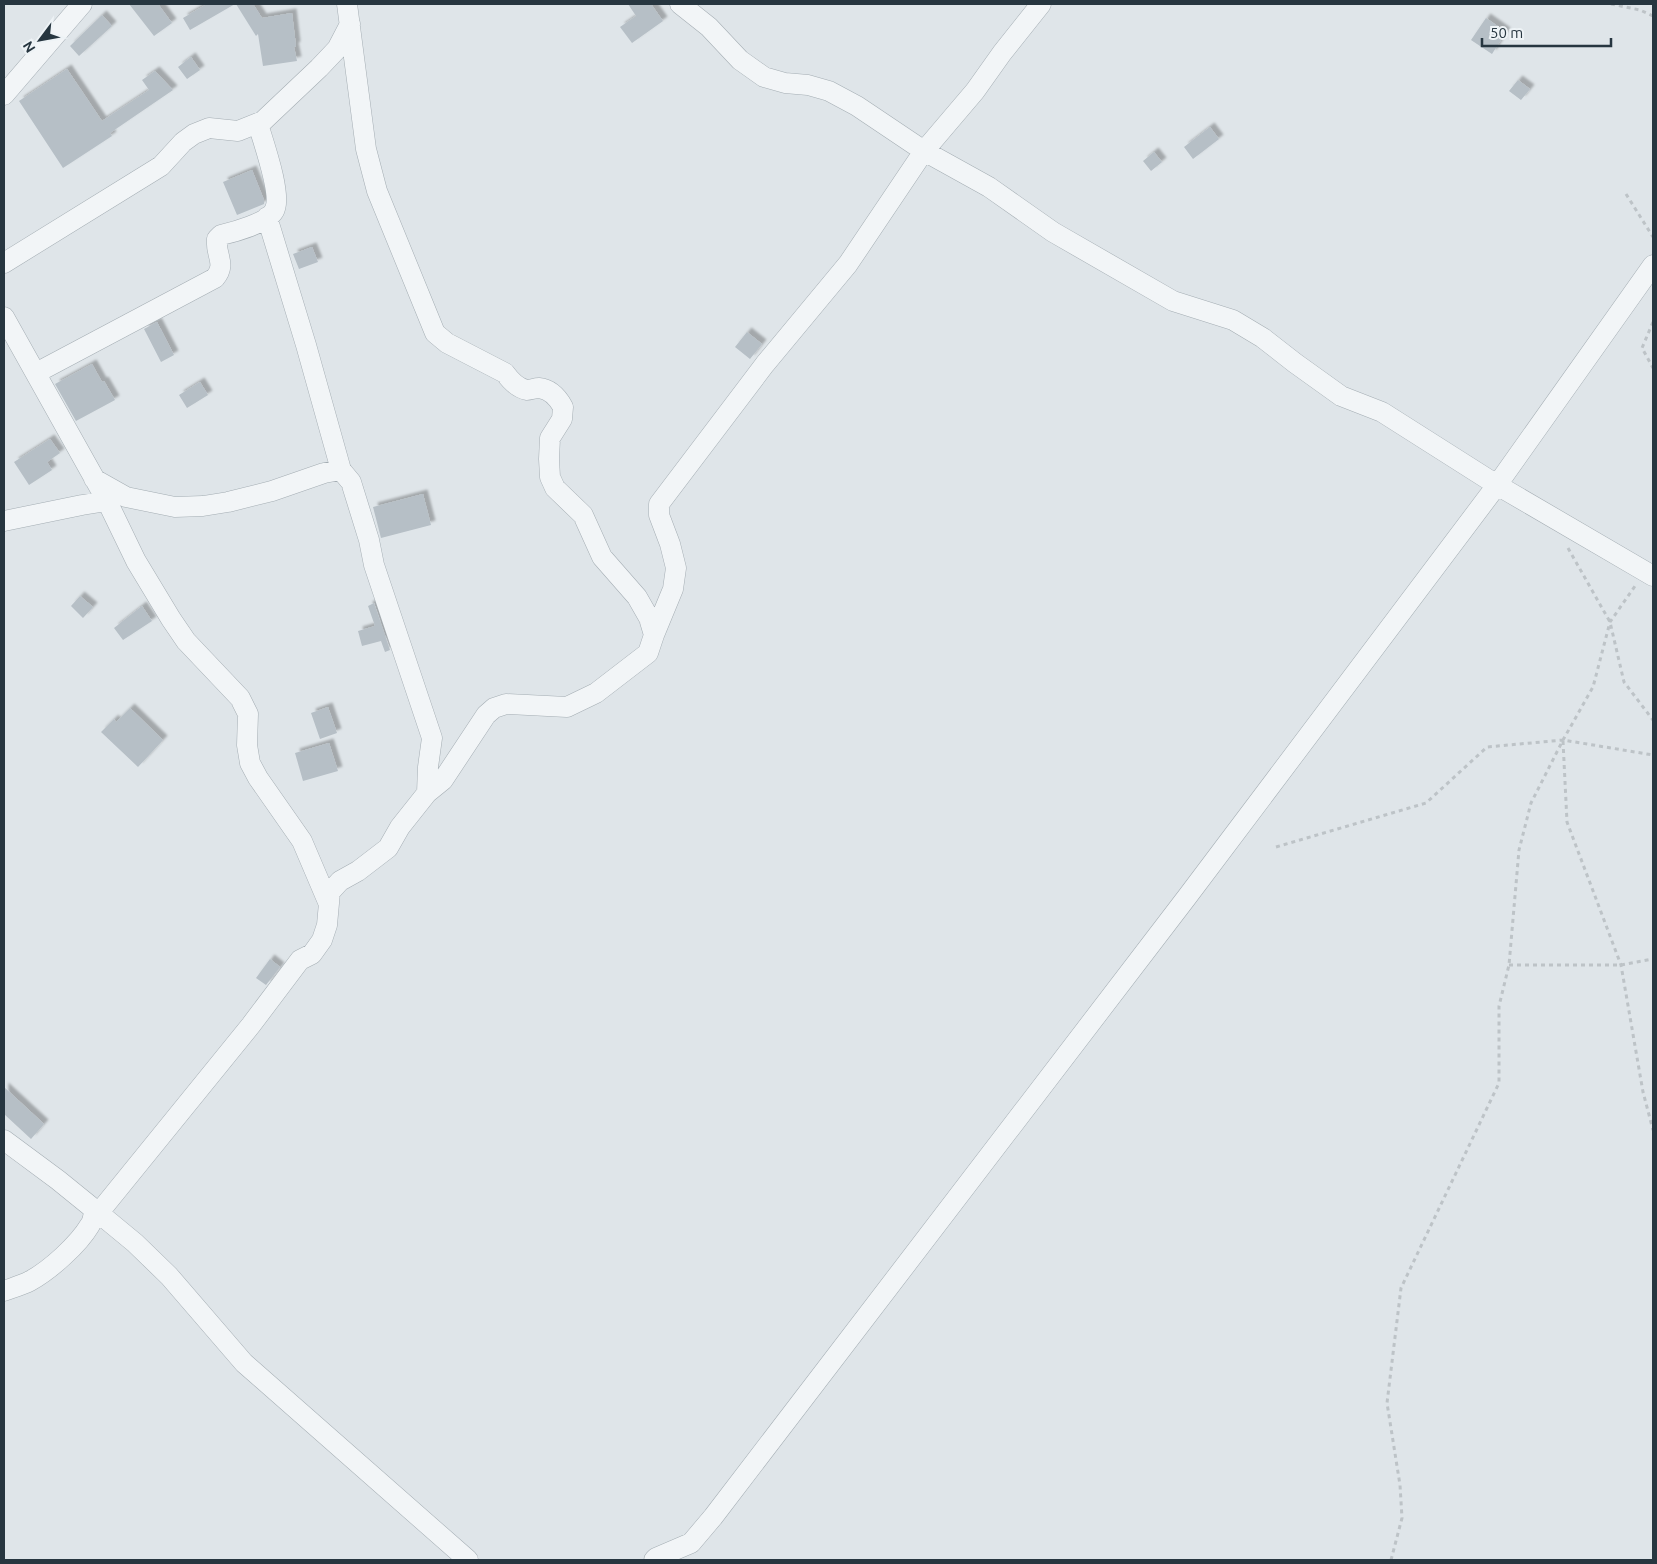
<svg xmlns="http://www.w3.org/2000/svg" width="1657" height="1564" viewBox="0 0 1657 1564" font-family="Ubuntu,sans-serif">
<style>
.building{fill:#b6bfc6;filter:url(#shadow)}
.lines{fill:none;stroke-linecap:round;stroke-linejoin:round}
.minor-casing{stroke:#a4adb3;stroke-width:21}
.path{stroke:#bdc3c7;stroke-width:3;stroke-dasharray:4 4;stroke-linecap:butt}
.minor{stroke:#f2f5f7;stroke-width:20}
</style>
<defs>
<filter id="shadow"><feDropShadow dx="4.5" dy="-4.5" stdDeviation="1" flood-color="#0004"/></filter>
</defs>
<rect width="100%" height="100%" fill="#dfe5e9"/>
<path class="building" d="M129,4H158L172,23L154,36Z
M207,4H235L190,30L183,18Z
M236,4H253L262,18L292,13L296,46L294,47L297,61L263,66L258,34L256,36Z
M628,4H651L663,21L632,43L620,27L636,16Z
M102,15L112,26L79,56L70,46Z
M1486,18L1506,32L1492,54L1471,40Z
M191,57L200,70L187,79L178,67Z
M67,69L102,121L149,90L142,80L155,71L173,90L110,133L112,136L63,168L19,101Z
M1518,80L1530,89L1521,100L1509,91Z
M1210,127L1219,139L1193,159L1184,147Z
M1154,152L1162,162L1151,171L1143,161Z
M252,170L264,200V204L237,215L223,182Z
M312,247L318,262L299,269L293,254Z
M157,322L174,355L161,362L144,329Z
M747,332L762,344L750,359L735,347Z
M92,364L102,382L104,381L115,400L76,421L55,384Z
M200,382L208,395L187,408L179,395Z
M50,439L60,453L47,462L52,470L29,485L14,462Z
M423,494L431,525L381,538L373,507Z
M80,596L93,607L83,618L71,606Z
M374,603L390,650L385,652L381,641L362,646L358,631L375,626L368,606Z
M142,606L152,621L123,640L114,628Z
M328,707L337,733L320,739L311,713Z
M130,708L163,740L138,767L101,732L114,719L116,722Z
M329,743L338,771L303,781L295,753Z
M270,959L280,967L266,985L256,978Z
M4,1087L44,1124L31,1139L4,1114Z"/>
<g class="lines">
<defs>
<path id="minor" d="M347,4L366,149L377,191L435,333L447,343L505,373C510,380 517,388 527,390C530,390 535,388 539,388C550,389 558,398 563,407L562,419L550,438L549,459L550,477L555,488L583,515L602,557L637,597L649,618L654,635
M680,4L709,27L740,60L764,77L785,83L808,85L829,91L857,106L924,151L989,187L1053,232L1173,301L1233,320L1263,338L1295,363L1341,396L1382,412L1497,485L1653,576
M4,95L82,4
M267,217L306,345L341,470
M4,263L161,166L183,142L194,134L209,128L238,131L263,121L319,68L337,49L350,24
M4,317L107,501L136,561L171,619L186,641L240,698L248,714L247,745L250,763L258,778L302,841L328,902
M36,373L215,278C227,264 215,255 217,239L221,235C234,232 267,223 274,211C283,197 263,141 258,124
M94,479L126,497L175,507L203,506L228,502L272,491L324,473L341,470L351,482L369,540L374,565L432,738L428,767L427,793
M4,521L82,505L107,501
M4,1140L58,1180L95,1210H101L251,1025L300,960L312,954L322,940L327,925L330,892L340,881L358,871L388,848L400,827L427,793L443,780L486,715L494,708L506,704L567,707L596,693L648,653L654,635L673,589L676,568L670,544L659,515V504L765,364L848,264L924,151L975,91L1002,53L1041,4
M4,1291C12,1288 22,1285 30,1281C50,1270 78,1245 90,1225C93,1221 93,1215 95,1210L135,1243L169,1276L244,1363L468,1560
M654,1560L656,1558L691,1543L713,1517L1187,897L1497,485L1653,265"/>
</defs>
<use href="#minor" class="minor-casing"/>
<path class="path" d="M1611,4L1640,10L1653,16
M1626,194L1653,237
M1653,322L1642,348L1653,368
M1568,548L1610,622L1624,682L1653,720
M1563,741L1567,822L1621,965L1643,1092L1653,1130
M1276,847L1426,803L1487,747L1563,740L1653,755
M1509,965H1621L1653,959
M1391,1560L1402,1518L1400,1485L1387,1403L1401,1288L1499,1083V1006L1509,965L1519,850L1531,803L1563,740L1593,687L1610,622L1635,586"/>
<use href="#minor" class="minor"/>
</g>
<rect width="1657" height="1564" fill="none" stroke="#273640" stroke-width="10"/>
<g transform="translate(40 40) rotate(238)" stroke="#eef3f6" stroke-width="4" paint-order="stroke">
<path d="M0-4L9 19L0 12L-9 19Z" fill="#273640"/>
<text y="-8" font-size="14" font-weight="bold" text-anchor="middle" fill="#273640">N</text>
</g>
<path d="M1482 38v8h129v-8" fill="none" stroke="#273640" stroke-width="2.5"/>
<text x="1490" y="38" font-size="15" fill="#273640" stroke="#eef3f6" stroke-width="4" paint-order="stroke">50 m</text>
</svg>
